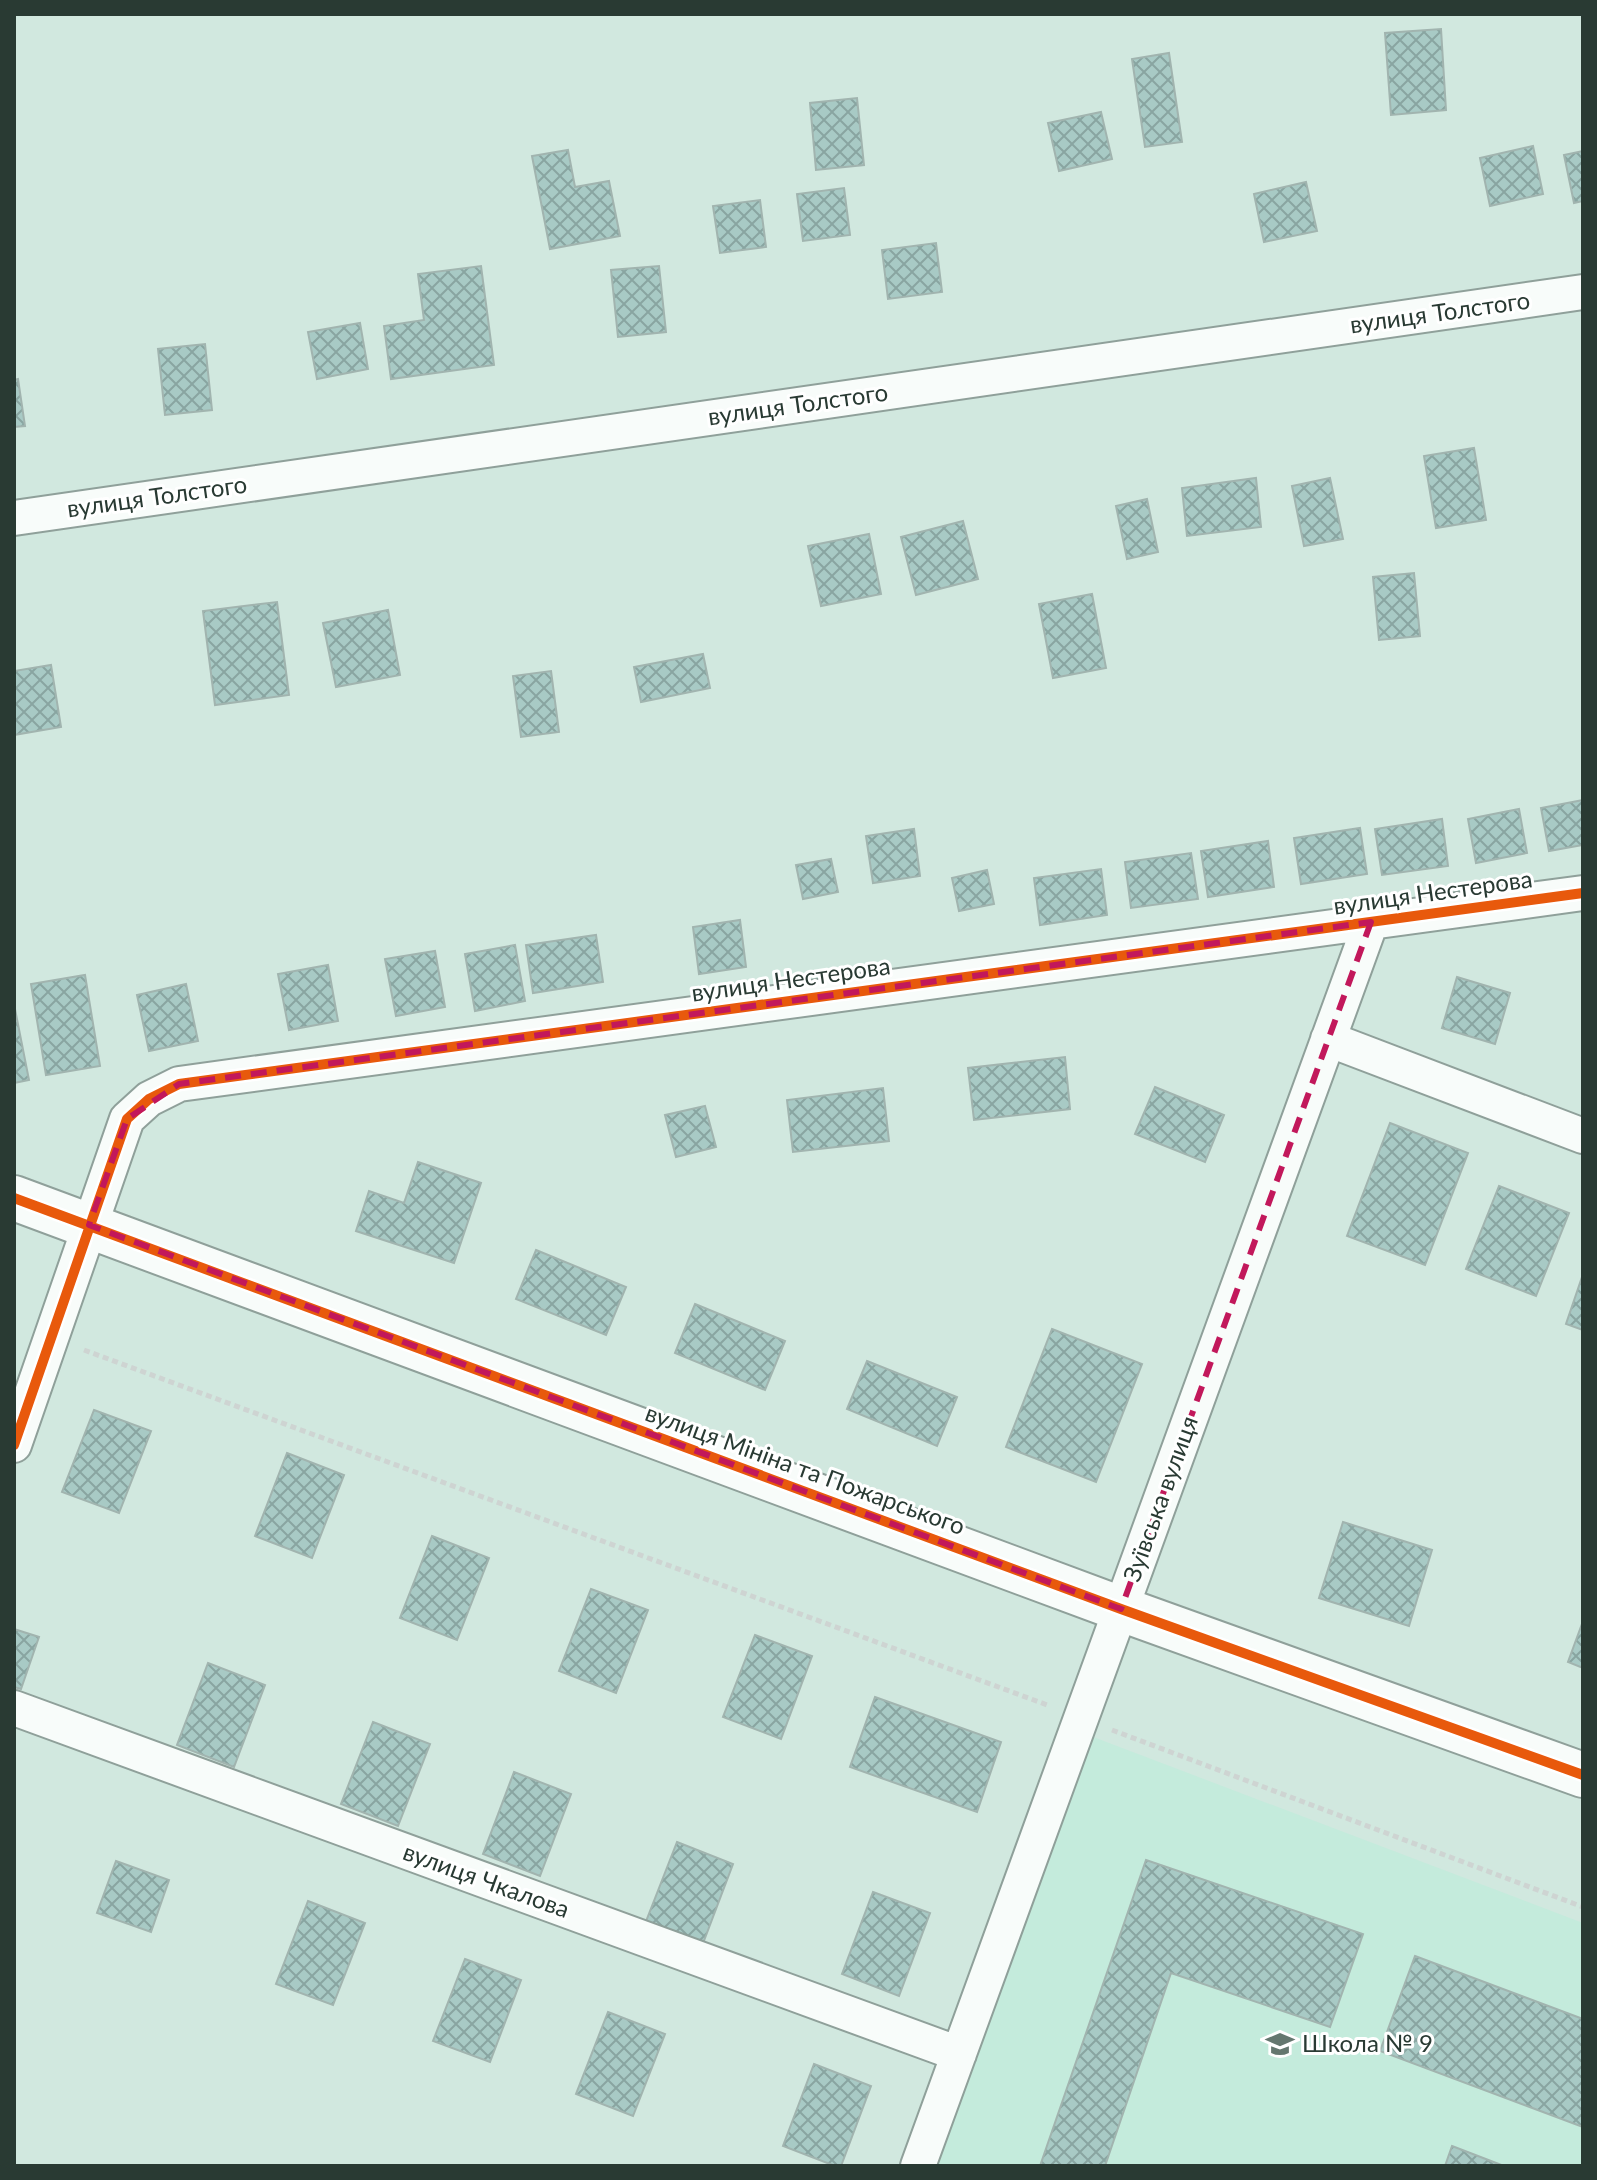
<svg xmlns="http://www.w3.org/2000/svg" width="1597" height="2180" viewBox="0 0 1597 2180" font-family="Lato,sans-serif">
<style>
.built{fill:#c4ebdc}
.building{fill:url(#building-cross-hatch);stroke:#a1b4af;stroke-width:2}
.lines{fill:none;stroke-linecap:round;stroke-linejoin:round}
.street-casing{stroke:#8fa09a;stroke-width:38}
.secondary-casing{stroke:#8fa09a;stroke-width:48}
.path{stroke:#ced4d2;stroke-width:5;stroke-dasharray:6 4;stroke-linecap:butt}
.street{stroke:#f8fcfa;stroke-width:34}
.secondary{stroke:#f8fcfa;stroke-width:44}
.cycleway-casing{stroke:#fff;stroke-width:15}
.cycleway{stroke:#e8590c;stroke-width:10}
.marked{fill:none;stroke:#c2185b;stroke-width:6;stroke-dasharray:16 10;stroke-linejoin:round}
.labels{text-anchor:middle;stroke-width:6;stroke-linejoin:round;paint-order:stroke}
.street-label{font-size:24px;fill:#293a33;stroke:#fff}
.poi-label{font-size:24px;fill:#293a33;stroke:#fff;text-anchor:start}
</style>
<defs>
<pattern id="building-cross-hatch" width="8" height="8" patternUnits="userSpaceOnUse" patternTransform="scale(2)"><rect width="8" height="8" fill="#a8cac5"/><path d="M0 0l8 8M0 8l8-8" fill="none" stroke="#89a5a1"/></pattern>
</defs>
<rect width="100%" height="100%" fill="#d1e8df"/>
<path class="built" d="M1088,1735L1583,1923V2166H934Z"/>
<path class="building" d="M1441,29L1446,110L1391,115L1385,33Z
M1169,53L1182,142L1145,147L1132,59Z
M857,98L864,165L816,170L810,103Z
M1101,112L1112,159L1059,171L1048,123Z
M1533,146L1543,194L1490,206L1480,158Z
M568,150L575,187L609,181L620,236L550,249L532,156Z
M1583,151V201L1574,203L1564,155Z
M1306,182L1317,231L1264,242L1254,194Z
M844,188L850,235L803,241L797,194Z
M760,200L766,247L720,253L713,206Z
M936,243L942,292L888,299L882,250Z
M481,266L494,365L391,379L384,326L424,320L418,274Z
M659,266L666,332L618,337L611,270Z
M360,323L368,369L317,379L308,332Z
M205,344L212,410L165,415L158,349Z
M18,379L25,426L14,427V380Z
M1474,448L1486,520L1436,528L1424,456Z
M1256,478L1261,527L1187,536L1182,488Z
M1330,478L1343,539L1304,546L1292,486Z
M1147,499L1158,552L1127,559L1116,506Z
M963,521L978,579L916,595L901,537Z
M869,534L881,594L821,606L808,546Z
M1414,573L1420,636L1379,640L1373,577Z
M1092,594L1106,668L1053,678L1039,604Z
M277,602L289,695L215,705L203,611Z
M388,610L400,675L336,687L323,623Z
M703,654L710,688L641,702L634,667Z
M51,665L61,727L14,735V671Z
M551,671L559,732L521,737L513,676Z
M1583,800V845L1549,851L1541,808Z
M1519,809L1527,853L1476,863L1468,819Z
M1442,819L1448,866L1382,875L1375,829Z
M1360,828L1367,874L1301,884L1294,838Z
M914,829L920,876L873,883L866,836Z
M1268,841L1274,887L1208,897L1201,851Z
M1191,853L1198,899L1131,908L1125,862Z
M831,859L838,892L803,899L796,865Z
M1101,869L1107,915L1040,925L1034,878Z
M987,870L994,904L959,911L952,878Z
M740,920L746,967L699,974L693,927Z
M596,935L603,982L533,993L526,945Z
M515,945L525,1001L475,1011L465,954Z
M435,951L445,1007L396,1016L385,959Z
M328,965L338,1021L289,1030L278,974Z
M85,975L100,1066L46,1075L31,984Z
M1457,977L1510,993L1495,1044L1442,1028Z
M186,984L198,1041L149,1051L137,995Z
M14,1004L29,1080L14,1083Z
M1065,1057L1070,1109L974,1120L968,1068Z
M1155,1087L1224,1115L1205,1162L1135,1134Z
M883,1088L889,1141L793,1152L787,1100Z
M705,1106L716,1147L676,1157L665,1115Z
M1390,1123L1468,1153L1425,1265L1347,1236Z
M418,1162L481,1183L454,1263L356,1231L369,1191L404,1203Z
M1499,1186L1569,1213L1536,1296L1466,1269Z
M536,1250L626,1287L606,1335L516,1299Z
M1583,1274V1330L1566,1324Z
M695,1304L785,1341L765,1390L675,1353Z
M1052,1329L1142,1364L1096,1482L1006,1447Z
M867,1361L957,1397L937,1446L847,1409Z
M94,1410L151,1431L119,1513L62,1492Z
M287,1453L344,1475L312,1558L255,1536Z
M1343,1522L1432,1550L1409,1626L1319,1598Z
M432,1536L489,1558L457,1640L400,1618Z
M591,1589L648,1610L616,1693L559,1671Z
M1583,1621V1668L1568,1662Z
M14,1629L39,1637L21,1689L14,1687Z
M755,1635L812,1656L781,1739L723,1717Z
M208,1663L265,1685L234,1767L177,1745Z
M875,1697L1001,1742L977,1812L850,1767Z
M373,1722L430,1744L398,1826L341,1804Z
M514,1772L571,1794L540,1876L483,1854Z
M677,1842L733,1864L702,1946L645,1924Z
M1146,1860L1363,1934L1330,2027L1171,1973L1105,2166H1040Z
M116,1861L169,1880L151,1932L97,1913Z
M873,1892L930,1913L899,1996L842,1974Z
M308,1901L365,1923L333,2005L276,1984Z
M1415,1956L1583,2019V2127L1380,2051Z
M465,1959L521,1980L490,2062L433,2041Z
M608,2012L665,2034L633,2116L576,2094Z
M814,2064L871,2086L841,2166H835L783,2146Z
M1452,2146L1504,2166H1445Z"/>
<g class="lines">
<defs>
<path id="street" d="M14,518L1583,292
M1328,1039L1583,1136
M14,1445L127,1119L149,1099L179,1084L1583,893
M14,1708L959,2054
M918,2166L1371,922"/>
<path id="secondary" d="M14,1198L1121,1609L1583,1775"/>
</defs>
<use href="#street" class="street-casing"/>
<use href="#secondary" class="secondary-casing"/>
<path class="path" d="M84,1350L1050,1706
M1112,1730L1583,1907"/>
<use href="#street" class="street"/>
<use href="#secondary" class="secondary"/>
<defs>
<path id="cycleway" d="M14,1198L1121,1609L1583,1775
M14,1445L127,1119L149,1099L179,1084L1583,893"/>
</defs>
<use href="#cycleway" class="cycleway-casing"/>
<use href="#cycleway" class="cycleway"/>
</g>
<path class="marked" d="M1371,922L1121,1609L89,1225L127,1119L179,1084Z"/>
<defs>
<symbol id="school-bare" viewBox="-9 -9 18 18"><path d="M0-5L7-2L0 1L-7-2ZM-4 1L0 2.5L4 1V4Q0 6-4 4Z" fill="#64776f" stroke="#fff" stroke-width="2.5" paint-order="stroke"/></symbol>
</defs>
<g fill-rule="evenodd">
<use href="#school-bare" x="1260" y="2024" width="40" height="40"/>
</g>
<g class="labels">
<g class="street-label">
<text transform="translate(1440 313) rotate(-8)" y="8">вулиця Толстого</text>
<text transform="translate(798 405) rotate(-8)" y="8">вулиця Толстого</text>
<text transform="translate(157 497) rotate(-8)" y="8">вулиця Толстого</text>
<text transform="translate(1433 893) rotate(-8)" y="8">вулиця Нестерова</text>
<text transform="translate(791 980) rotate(-8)" y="8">вулиця Нестерова</text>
<text transform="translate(805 1470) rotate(20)" y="8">вулиця Мініна та Пожарського</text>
<text transform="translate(1161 1499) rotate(-70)" y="8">Зуївська вулиця</text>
<text transform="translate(486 1881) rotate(20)" y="8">вулиця Чкалова</text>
</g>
<g class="poi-label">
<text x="1302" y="2052">Школа № 9</text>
</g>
</g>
<rect width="1597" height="2180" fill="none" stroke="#293a33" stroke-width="32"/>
</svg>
